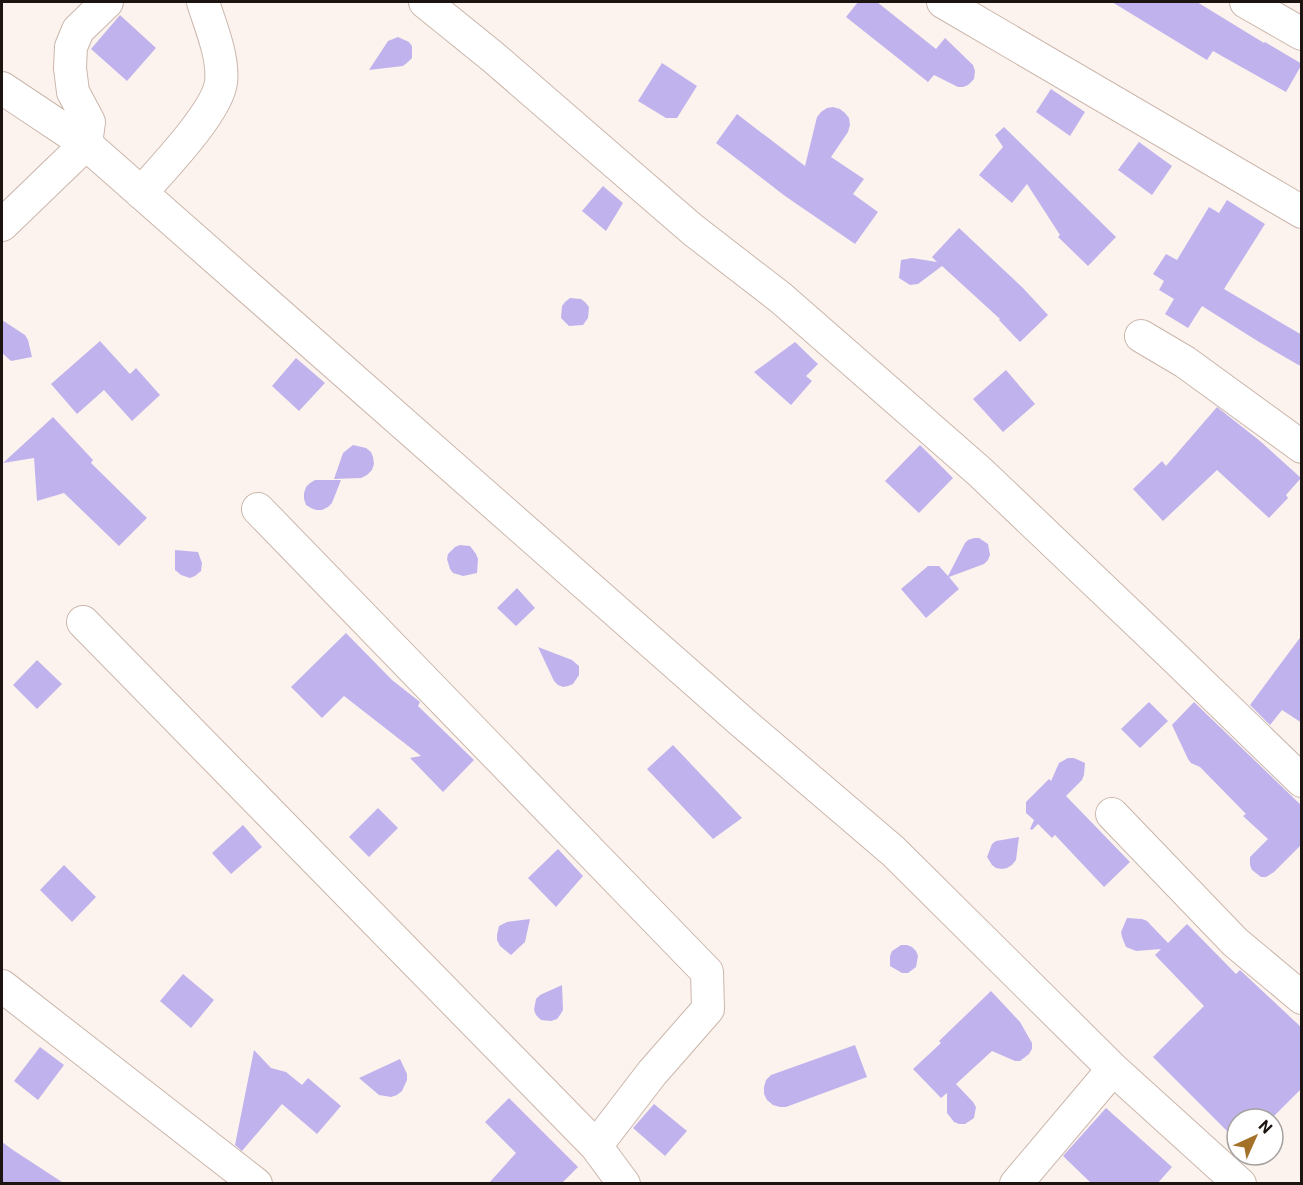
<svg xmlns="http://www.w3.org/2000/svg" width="1303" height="1185" viewBox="0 0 1303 1185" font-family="Roboto,sans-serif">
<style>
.building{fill:#c0b3ed}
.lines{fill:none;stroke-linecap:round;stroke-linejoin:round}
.minor-casing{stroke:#cbb6ab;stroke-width:34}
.minor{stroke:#fff;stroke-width:32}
</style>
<rect width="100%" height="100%" fill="#fcf3ee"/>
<path class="building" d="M858,2H877L936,49L945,38L973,65L975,71L974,79L968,85L963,87H958L934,75L928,82L846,17Z
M1112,2H1197L1264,43L1265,42L1302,64L1286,92L1213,51L1207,60Z
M120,15L156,48L127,81L91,49Z
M398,37L409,42L412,46V58L408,62L403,66L369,70L388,41Z
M662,63L697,86L677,118H666L638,101Z
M1051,89L1085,112L1070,136L1036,112Z
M833,107L840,109L845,113L849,118L850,125L848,132L831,157L864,179L853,194L878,212L855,244L785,196L716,143L737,114L805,166L817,117L821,112L827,108Z
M1004,127L1116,237L1088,266L1058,237L1060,235L1027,184L1012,203L979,175L1003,147L995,135Z
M1139,142L1172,166L1152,195L1118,170Z
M603,186L623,203L606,231L582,211Z
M1227,200L1265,224L1224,289L1302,335V367L1259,342L1202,306L1188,328L1165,314L1174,299L1159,290L1164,281L1153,274L1166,254L1177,260L1209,207L1219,213Z
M959,228L1022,287L1048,315L1020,342L999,320L1000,319L942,266L918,284L910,285L899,278L901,260L912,258L937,262L932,257Z
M570,298L581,299L585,302L589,307L588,318L583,325L569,326L561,318L562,306L565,302Z
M2,320L25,335L28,340L32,357L11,361L2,353Z
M100,341L130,374L136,368L160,395L132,421L104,390L77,414L51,384Z
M795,342L818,364L806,376L812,381L791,405L754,372Z
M296,358L325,383L299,411L272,386Z
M1006,370L1035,404L1003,432L973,399Z
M1217,407L1260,441L1301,478L1286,495L1288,498L1269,518L1217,470L1163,521L1133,489L1162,461L1166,466Z
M53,417L93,460L91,463L147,518L119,546L64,493L37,501L34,458L3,463Z
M353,445L366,448L371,452L373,457L374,464L372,470L367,475L361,478L334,479L343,453Z
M920,445L953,478L919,513L885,481Z
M315,480H341L332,503L328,507L322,510H316L311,508L306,505L304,499V493L306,487L310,483Z
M974,538H979L988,544L990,555L988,560L984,564L949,577L959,589L926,618L901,589L928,566H939L948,576L965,543L968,540Z
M460,545L470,546L476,554L478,559L477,573L463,576L453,573L450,569L447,559L448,554L455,547Z
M175,550L198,552L202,563L201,571L195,576L190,578L181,575L175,570Z
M517,588L535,608L516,626L497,608Z
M346,633L392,680L420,702L418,706L474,760L443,792L410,758L421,756L344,696L322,718L291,687Z
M1302,635V723L1282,710L1270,725L1250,705Z
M538,647L572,660L579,666V675L573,684L568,686L563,687L558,685L554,681Z
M37,660L62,684L37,709L13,685Z
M1149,702L1168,721L1140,748L1121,729Z
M1194,702L1302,806V844L1274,872L1266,877H1261L1252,870L1250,865V857L1268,839L1243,816L1246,814L1200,767L1191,763L1188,759L1172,725Z
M673,745L742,818L713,839L647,769Z
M1068,758H1074L1085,763L1084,775L1082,780L1066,796L1130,862L1104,887L1055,835L1052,838L1038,824L1032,830L1030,829L1034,820L1026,813V802L1049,779L1051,781L1059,763Z
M378,808L398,828L369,857L349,837Z
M243,825L262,847L231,874L212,853Z
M1019,837L1016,860L1012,865L1007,868L1002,869L996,868L992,865L987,857L992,844L996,841Z
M558,849L583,876L556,907L528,878Z
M64,865L96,897L72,922L40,890Z
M1127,918L1142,919L1147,921L1168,943L1187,924L1236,974L1240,970L1302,1028V1088L1271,1119H1237V1141L1153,1057L1204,1006L1155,955L1161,949L1136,951L1126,947L1122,937L1121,932Z
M530,919L525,942L511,955L500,946L497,940V935L499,926L507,922Z
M901,945H907L912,947L916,951L918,956L916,967L908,973H902L890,966V956L892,951Z
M183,974L214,1000L191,1028L160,1001Z
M562,985L563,1010L560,1015L557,1019L551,1021L541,1020L536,1015L534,1010L536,999L540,995Z
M991,991L1020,1022L1032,1043V1049L1029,1054L1020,1061H1015L992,1051L956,1084L973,1102L976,1107L974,1118L965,1124H959L954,1122L947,1113V1093L941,1098L913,1069L941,1043L939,1041Z
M855,1045L867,1077L786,1107H780L773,1105L767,1100L764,1094V1087L766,1080L771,1075Z
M40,1047L64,1065L38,1100L14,1081Z
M254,1050L271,1068L286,1072L302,1085L308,1078L341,1106L317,1134L282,1104L242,1151L235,1145Z
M400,1059L407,1074V1080L402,1091L397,1095L391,1097L379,1095L359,1078Z
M509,1098L578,1167L561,1184H488L516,1153L485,1122Z
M654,1104L687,1131L665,1156L633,1128Z
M1106,1108L1172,1167L1157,1184H1092L1063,1156Z
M2,1142L13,1150L65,1184H2Z"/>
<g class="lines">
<defs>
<path id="minor" d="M425,2L493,57L693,230L781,298L980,472L1170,653L1302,781
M943,2L1302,212
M1246,2L1302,34
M2,88L86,144L742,722L893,851L1113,1069L1240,1184
M141,193C162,169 218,111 221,82C224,57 210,25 203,2
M2,225L86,144L89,122L73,92L70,68L71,47L78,30L107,2
M1141,336L1185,362L1302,447
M258,509L707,972L708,1009L652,1073L596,1146
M83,622L596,1146L624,1184
M1112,814L1235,942L1302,998
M2,986L256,1184
M1016,1184L1113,1069"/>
</defs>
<use href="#minor" class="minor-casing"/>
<use href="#minor" class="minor"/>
</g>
<rect width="1303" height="1185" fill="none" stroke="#1b1410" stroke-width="6"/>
<g transform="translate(1255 1137) rotate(45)"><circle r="28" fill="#ffffff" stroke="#a4a19f" stroke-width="1.5"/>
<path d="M0-4.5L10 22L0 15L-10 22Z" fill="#a47128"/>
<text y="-9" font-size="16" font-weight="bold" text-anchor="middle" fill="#1b1410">N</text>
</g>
</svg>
